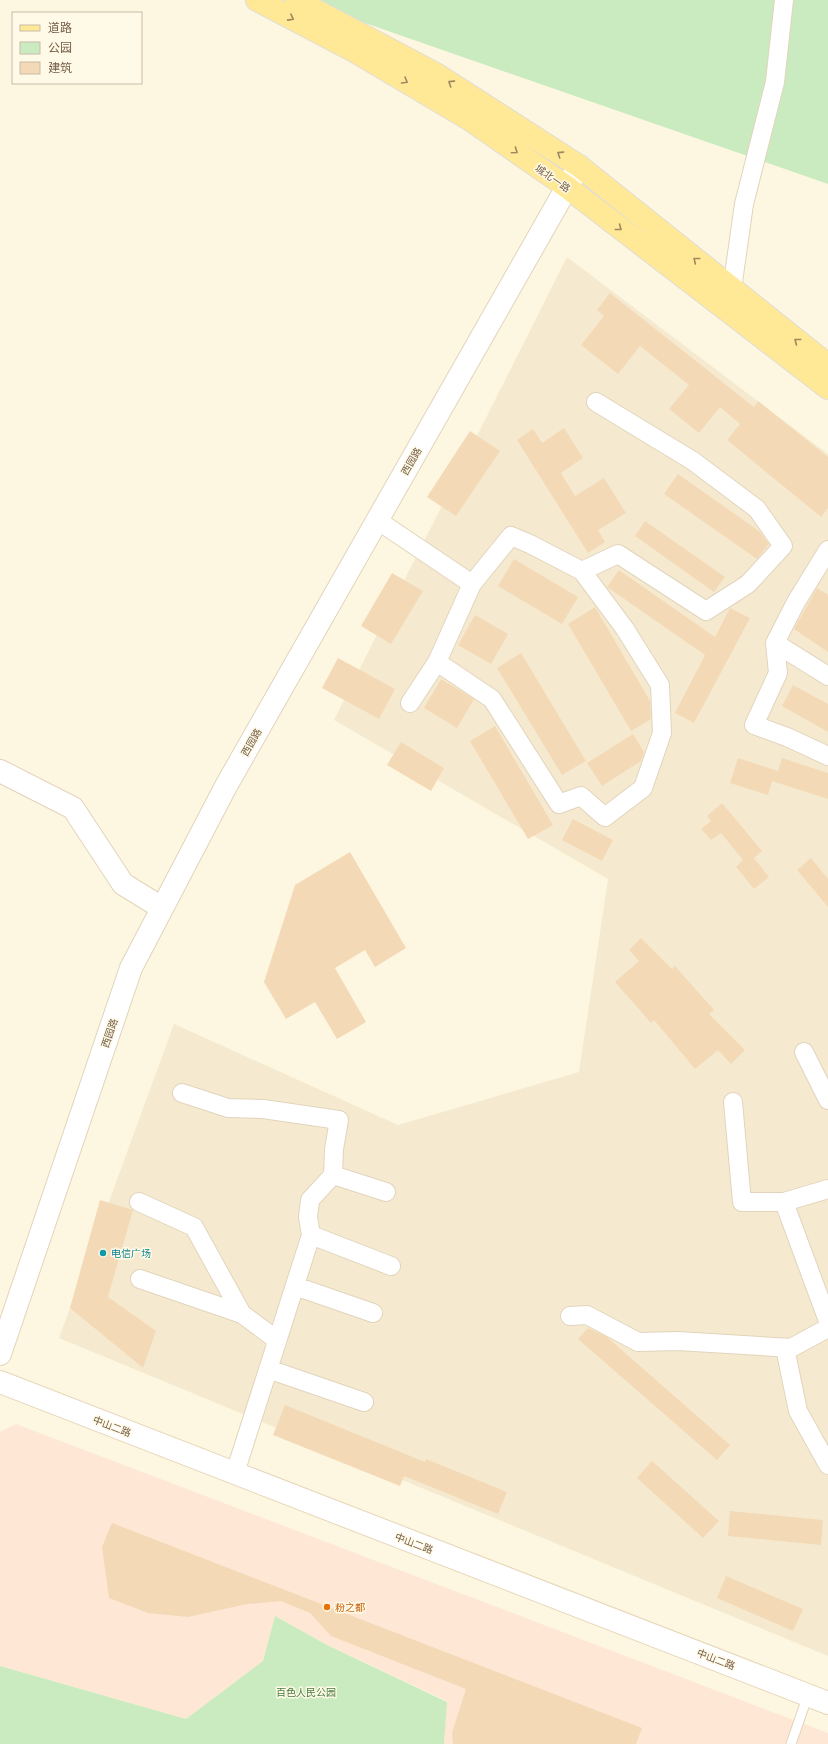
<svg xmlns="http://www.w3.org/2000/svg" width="828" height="1744" viewBox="0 0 828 1744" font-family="Arial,'Noto Sans SC',sans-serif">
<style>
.residential{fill:#f5eacf}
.commercial{fill:#fee7d4}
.green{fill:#c9ebbf}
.building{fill:#f4d9b7}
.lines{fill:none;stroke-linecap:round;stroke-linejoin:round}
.service-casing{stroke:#e2d4bc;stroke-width:11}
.minor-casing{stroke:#e2d4bc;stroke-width:20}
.tertiary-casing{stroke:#e2d4bc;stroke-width:24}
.secondary-casing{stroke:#e7d6ba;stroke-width:24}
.primary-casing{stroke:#e1dcd7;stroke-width:24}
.service{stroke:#fff;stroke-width:9}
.minor{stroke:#fff;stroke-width:18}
.tertiary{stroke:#fff;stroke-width:22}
.secondary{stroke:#fff;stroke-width:22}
.primary{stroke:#ffe996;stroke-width:22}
.oneway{stroke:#9e885f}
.culture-dot{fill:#0f9aa8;stroke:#fffae8;stroke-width:1.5}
.food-dot{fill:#e8710a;stroke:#fffae8;stroke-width:1.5}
.labels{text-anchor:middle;stroke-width:3;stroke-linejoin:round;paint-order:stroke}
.street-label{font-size:10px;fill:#755f47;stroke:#fffae8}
.culture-label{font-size:10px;fill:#0d838f;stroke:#fffae8;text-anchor:start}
.food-label{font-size:10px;fill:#c56008;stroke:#fffae8;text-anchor:start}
.park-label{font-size:10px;fill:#467c3e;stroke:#fffae8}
</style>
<rect width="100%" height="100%" fill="#fdf7e1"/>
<path class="residential" d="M567,257L828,454V1656L59,1338L174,1024L398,1125L579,1072L608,879L334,720Z"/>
<path class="commercial" d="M16,1424L828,1733V1744H444L447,1701L327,1645L275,1616L263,1661L186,1719L0,1666V1432Z"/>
<path class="green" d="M299,0H828V184Z
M275,1616L327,1645L447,1702L444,1744H0V1666L186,1719L263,1661Z"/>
<path class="building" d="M610,293L754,407L758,401L828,457V508L821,517L727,440L740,424L720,407L699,433L669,409L689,385L640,346L618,374L581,345L604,316L597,310Z
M564,428L583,458L561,473L575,496L604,478L626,513L598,530L605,542L588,553L517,440L533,429L542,443Z
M470,431L500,451L456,516L427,497Z
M678,474L759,531L769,544L757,559L664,494Z
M645,521L725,577L714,592L635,536Z
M514,559L578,597L562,624L498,586Z
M619,570L715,637L730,608L750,618L694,723L675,713L705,655L607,587Z
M392,573L423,591L391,644L361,626Z
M817,588L828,595V652L794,629Z
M595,607L650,701L651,719L631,731L568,624Z
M475,615L508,634L491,664L458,645Z
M521,653L586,761L562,775L497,668Z
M338,658L395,689L379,719L322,688Z
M441,679L474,699L457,728L424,708Z
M793,685L828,704V732L782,706Z
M495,726L553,825L528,839L470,741Z
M633,734L644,752L641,761L602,786L587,763Z
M401,742L444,768L431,791L387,765Z
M738,758L778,771L782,758L828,773V799L772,781L768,795L730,783Z
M722,803L762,851L754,858L769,877L754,889L736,867L743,860L721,833L711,840L701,829L711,821L707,816Z
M573,819L613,840L602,861L562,840Z
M350,852L406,948L375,967L365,950L335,968L366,1022L337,1039L315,1002L286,1019L264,982L295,885Z
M811,858L828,879V907L797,870Z
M641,938L672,969L675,966L714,1010L709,1014L745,1050L731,1064L718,1050L695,1069L654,1020L651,1023L615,982L639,961L629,950Z
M100,1200L133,1210L108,1297L156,1331L143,1368L70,1308Z
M588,1328L607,1337L730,1445L717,1460L578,1339Z
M285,1405L425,1462L426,1459L507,1492L498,1514L404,1476L400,1486L273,1435Z
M652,1461L719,1521L703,1538L637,1478Z
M730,1511L823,1520L821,1545L728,1536Z
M112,1523L642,1728L636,1744H453L452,1733L466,1689L331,1636L310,1613L281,1601L247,1604L188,1617L148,1613L109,1598L102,1547Z
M726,1576L803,1609L793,1631L717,1598Z"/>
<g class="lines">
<defs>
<path id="service" d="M791,1744L808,1695"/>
<path id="minor" d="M732,289L744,204L775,82L784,0
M377,520L472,584L437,662L492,699L559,804L581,796L605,817L643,788L662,733L660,685L625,629L582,571L530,544L511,536L472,584
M828,550L796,602L775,643L828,676
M582,571L618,554L706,611L748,584L783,546L757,509L693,461L596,402
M775,643L778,673L754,725L787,737L828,756
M410,703L437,662
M804,1052L828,1100
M182,1093L228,1108L263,1109L339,1120L334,1149L333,1175L310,1200L308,1217L311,1235L235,1473
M733,1102L742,1202H784
M333,1175L386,1192
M828,1189L784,1202L828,1321
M139,1202L194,1227L242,1314L277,1340
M311,1235L391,1266
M140,1279L242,1314
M295,1286L373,1313
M570,1316L587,1315L638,1342L678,1341L791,1348L828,1328
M785,1348L798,1411L828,1465
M268,1369L364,1402"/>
<path id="tertiary" d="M0,771L73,808L123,884L162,908
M0,1354L131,968L226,786L579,166"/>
<path id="secondary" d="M0,1382L828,1703"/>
<path id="primary" d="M257,0L356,52L469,119L567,187L828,388
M296,0L436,74L579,166L828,365"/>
</defs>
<use href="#service" class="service-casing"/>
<use href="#minor" class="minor-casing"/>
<use href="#tertiary" class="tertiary-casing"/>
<use href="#secondary" class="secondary-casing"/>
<use href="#primary" class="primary-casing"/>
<use href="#service" class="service"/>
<use href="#minor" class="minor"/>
<use href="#tertiary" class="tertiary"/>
<use href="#secondary" class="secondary"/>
<use href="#primary" class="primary"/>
</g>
<defs><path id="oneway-chevron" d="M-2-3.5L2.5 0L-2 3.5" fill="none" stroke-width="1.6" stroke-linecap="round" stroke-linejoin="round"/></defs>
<g class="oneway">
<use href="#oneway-chevron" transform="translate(291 18) rotate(28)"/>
<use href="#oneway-chevron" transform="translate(405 81) rotate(30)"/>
<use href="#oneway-chevron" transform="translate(451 83) rotate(-147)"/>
<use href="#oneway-chevron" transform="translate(515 151) rotate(35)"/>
<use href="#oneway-chevron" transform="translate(560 154) rotate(-147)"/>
<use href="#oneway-chevron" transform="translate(619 228) rotate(38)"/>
<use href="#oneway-chevron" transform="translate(696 260) rotate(-141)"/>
<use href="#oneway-chevron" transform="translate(797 341) rotate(-142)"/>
</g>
<circle class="culture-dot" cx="103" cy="1253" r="4"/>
<circle class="food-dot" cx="327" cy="1607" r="4"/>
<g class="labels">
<g class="street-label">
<text transform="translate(553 178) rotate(35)" y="4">城北一路</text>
<text transform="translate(411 461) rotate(-60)" y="4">西园路</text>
<text transform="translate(251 742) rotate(-60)" y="4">西园路</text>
<text transform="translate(109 1033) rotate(-71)" y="4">西园路</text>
<text transform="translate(112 1426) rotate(21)" y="4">中山二路</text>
<text transform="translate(414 1543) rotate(21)" y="4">中山二路</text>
<text transform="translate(716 1659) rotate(21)" y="4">中山二路</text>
</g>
<g class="culture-label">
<text x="111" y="1257">电信广场</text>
</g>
<g class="food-label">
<text x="335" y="1611">粉之都</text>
</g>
<g class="park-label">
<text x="306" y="1696">百色人民公园</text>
</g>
</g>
<rect x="12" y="12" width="130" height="72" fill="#fffae8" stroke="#c8bca8"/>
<rect x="20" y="25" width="20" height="6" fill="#ffe996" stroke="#c8bca8"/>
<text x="48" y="32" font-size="12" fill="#755f47">道路</text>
<rect x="20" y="42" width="20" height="12" fill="#c9ebbf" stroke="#c8bca8"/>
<text x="48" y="52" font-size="12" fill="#755f47">公园</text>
<rect x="20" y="62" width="20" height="12" fill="#f4d9b7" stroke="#c8bca8"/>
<text x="48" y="72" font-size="12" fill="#755f47">建筑</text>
</svg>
